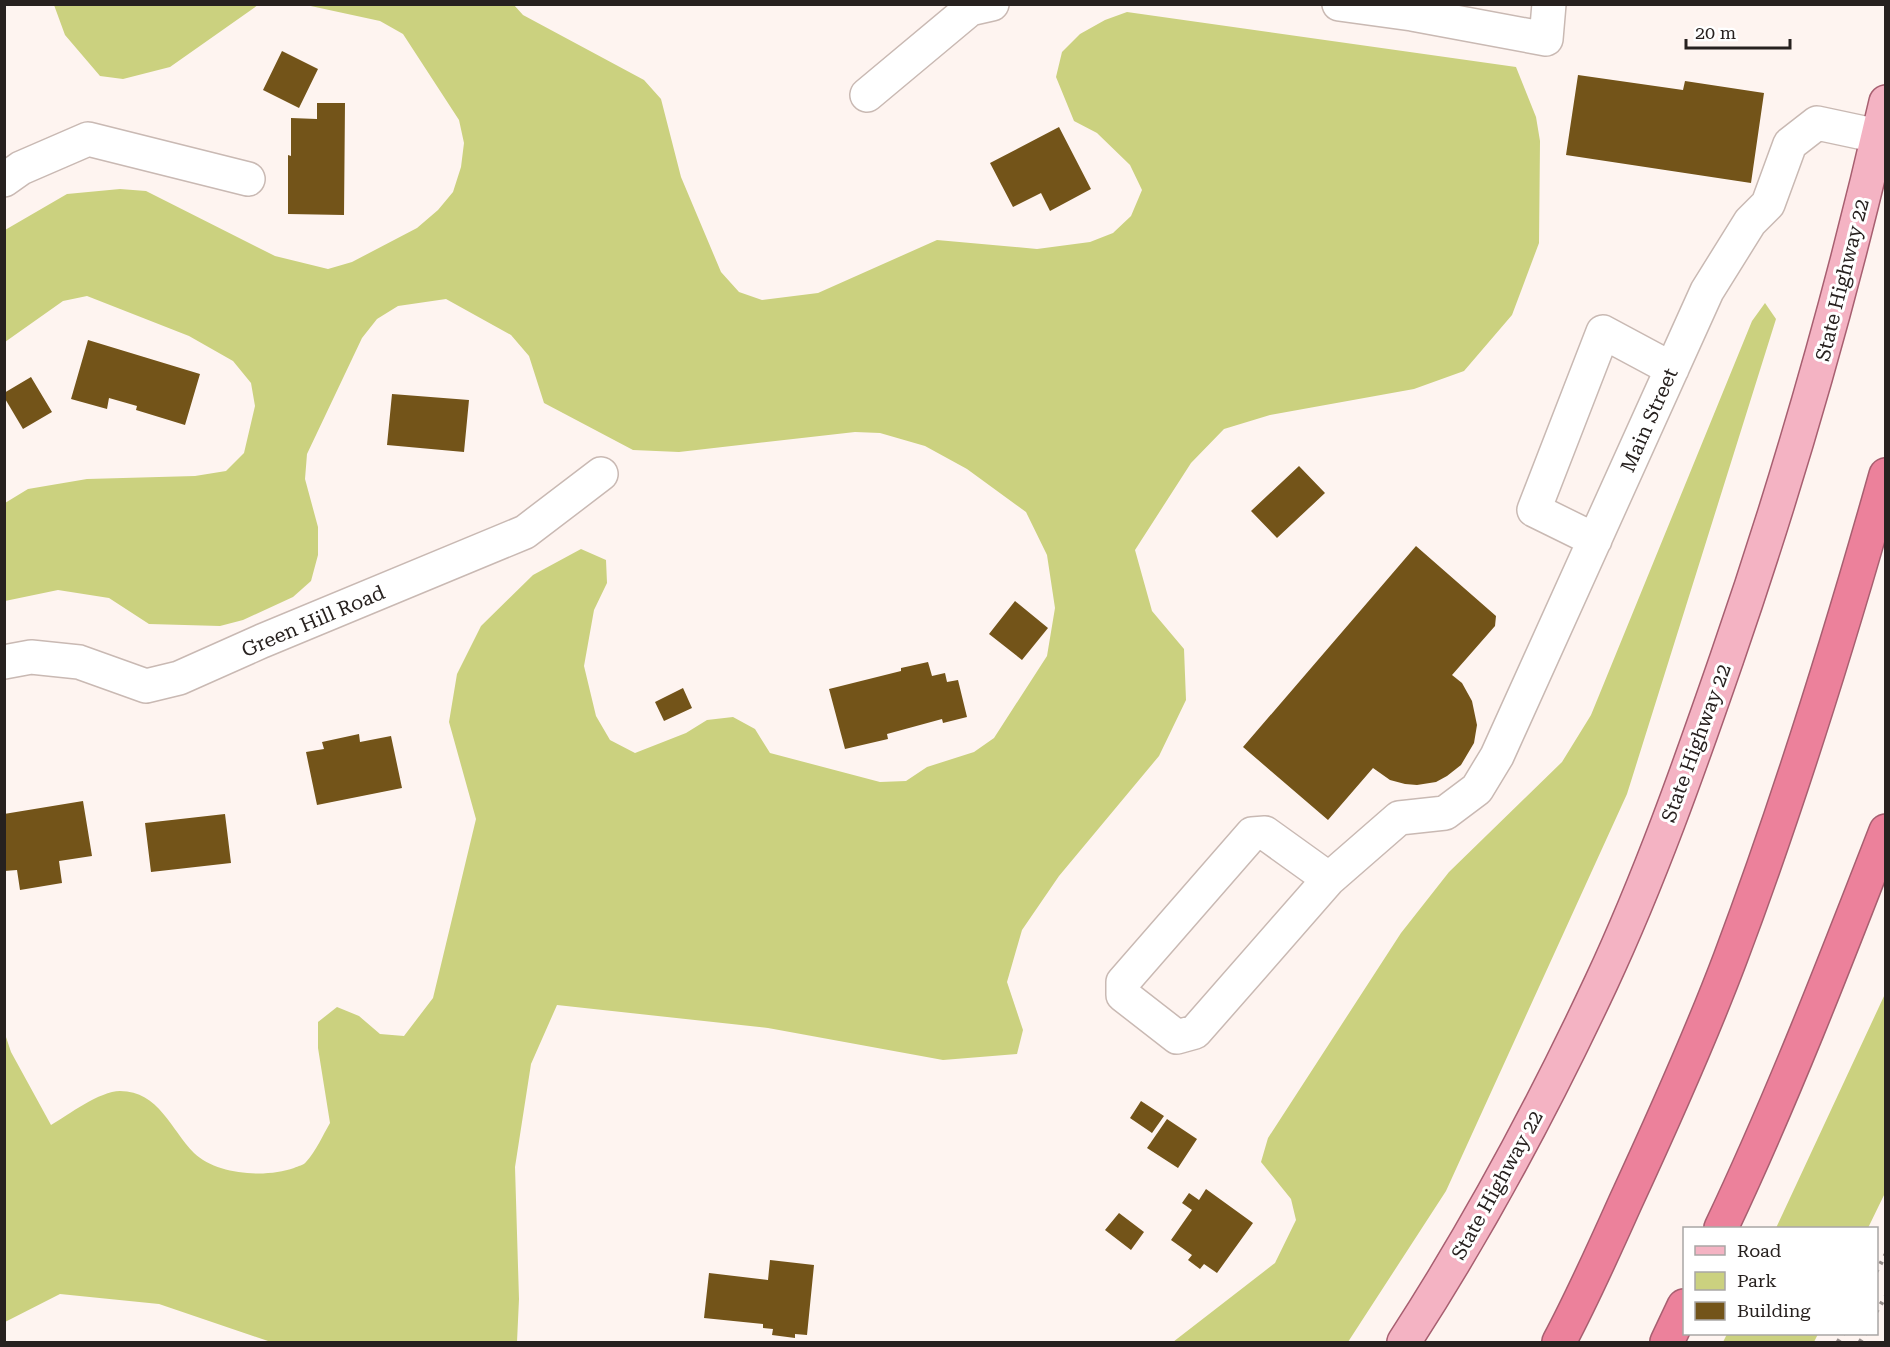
<svg xmlns="http://www.w3.org/2000/svg" width="1890" height="1347" viewBox="0 0 1890 1347" font-family="'Roboto Serif',serif">
<style>
.green{fill:#cbd17f}
.building{fill:#735419}
.lines{fill:none;stroke-linecap:round;stroke-linejoin:round}
.minor-casing{stroke:#c9b9b3;stroke-width:36}
.major-casing{stroke:#a75f70;stroke-width:36}
.highway-casing{stroke:#a75f70;stroke-width:36}
.minor{stroke:#fff;stroke-width:33}
.major{stroke:#f4b3c3;stroke-width:33}
.highway{stroke:#ec819b;stroke-width:33}
.rail{stroke:#978e8b;stroke-width:4.5;stroke-dasharray:3 6;stroke-linecap:butt}
.labels{text-anchor:middle;stroke-width:6;stroke-linejoin:round;paint-order:stroke}
.street-label{font-size:20px;fill:#27211f;stroke:#fff}
</style>
<rect width="100%" height="100%" fill="#fef4f0"/>
<path class="green" d="M54,5V4L258,5L170,67L123,79L100,76L65,35Z
M306,5H514L523,15L644,80L661,99L681,177L721,272L739,292L762,300L818,293L937,240L1037,249L1090,242L1113,233L1131,216L1142,190L1130,165L1097,133L1074,121L1056,77L1062,52L1080,34L1105,20L1127,12L1516,67L1536,117L1540,141L1539,243L1512,315L1464,371L1414,389L1270,415L1224,429L1191,463L1135,550L1152,611L1184,649L1186,700L1159,756L1059,876L1022,930L1007,982L1023,1030L1017,1054L943,1060L768,1028L557,1005L531,1064L515,1167L519,1299L517,1342H271L159,1304L60,1294L5,1322V1034L11,1052L51,1125C68,1115 100,1091 120,1091C159,1091 171,1130 194,1153C217,1175 266,1178 294,1168C298,1166 304,1165 306,1162C316,1151 323,1135 330,1123L318,1048V1022L337,1007L359,1016L380,1034L404,1036L433,998L476,819L449,722L457,674L481,626L533,575L581,549L606,560L607,583L594,610L584,666L596,716L610,740L635,753L686,733L707,720L733,717L755,729L770,753L880,782L906,781L927,767L974,752L994,738L1047,656L1055,608L1047,555L1026,512L967,469L925,446L880,433L855,432L679,452L633,450L544,403L529,356L511,335L446,299L398,306L377,319L362,338L307,454L305,479L318,527V555L311,581L293,597L243,620L220,626L149,624L109,598L58,590L5,601V503L28,489L87,479L195,476L226,471L244,453L255,406L251,383L233,361L189,336L87,296L63,301L5,342V230L67,194L120,189L146,191L275,256L328,269L352,262L417,228L438,210L453,192L461,167L464,143L459,120L403,34L380,21Z
M1765,303L1776,319L1627,794L1446,1191L1348,1342H1173L1275,1263L1296,1220L1291,1199L1261,1162L1268,1138L1401,933L1449,872L1562,762L1591,715L1752,321Z
M1885,994V1193L1868,1228H1776Z
M1727,1334H1818L1814,1342H1723Z"/>
<path class="building" d="M282,51L318,69L299,108L263,90Z
M1578,75L1683,90L1685,81L1764,93L1751,183L1566,155Z
M317,103H345L344,215L288,214V155L291,156V118L317,119Z
M1059,127L1091,189L1050,211L1041,193L1013,207L990,163Z
M88,340L200,374L185,425L136,410L137,406L109,398L107,409L71,399Z
M31,377L52,412L23,429L4,397V393Z
M392,394L469,400L464,452L387,445Z
M1299,466L1325,493L1277,538L1251,511Z
M1416,546L1496,616L1495,626L1452,675L1462,683L1472,701L1477,725L1474,743L1461,765L1447,776L1436,782L1417,785L1405,784L1390,780L1373,768L1328,820L1243,747Z
M1015,601L1048,628L1022,660L989,634Z
M928,662L932,676L945,673L947,682L958,680L967,717L943,723L942,719L887,734L888,739L845,749L829,689L901,671V668Z
M683,688L692,708L664,721L655,702Z
M359,734L360,742L391,736L402,788L317,805L306,752L324,749L322,742Z
M83,801L92,856L59,861L62,883L20,890L17,870L4,871V814Z
M225,814L231,863L151,872L145,823Z
M1141,1101L1164,1116L1152,1133L1130,1118Z
M1167,1119L1197,1139L1178,1168L1147,1148Z
M1206,1189L1253,1223L1217,1273L1204,1264L1200,1269L1188,1260L1192,1255L1171,1240L1192,1210L1182,1203L1189,1193L1199,1200Z
M1119,1213L1144,1232L1131,1250L1105,1230Z
M770,1260L814,1265L807,1335L795,1334V1338L772,1335L773,1329L763,1328V1324L704,1318L709,1273L768,1280Z"/>
<g class="lines">
<defs>
<path id="minor" d="M1339,4L1412,14L1546,39L1549,4
M867,95L970,9L992,4
M4,180L21,168L88,139L248,179
M1595,540L1534,510L1603,332L1672,369
M4,662L31,657L79,662L146,686L179,678L262,641L525,532L601,474
M1329,879L1265,833L1252,834L1123,982V995L1177,1037L1195,1032L1329,879L1399,818L1445,813L1477,789L1497,756L1707,291L1750,222L1768,204L1790,144L1817,123L1878,136"/>
<path id="major" d="M1404,1342C1478,1228 1543,1107 1601,983C1650,878 1689,768 1727,658C1790,476 1843,290 1886,102"/>
<path id="highway" d="M1721,1228C1782,1099 1834,965 1886,831
M1559,1342C1583,1297 1604,1250 1625,1203C1662,1123 1699,1041 1730,959C1790,800 1840,638 1886,475
M1667,1342L1684,1306"/>
</defs>
<use href="#minor" class="minor-casing"/>
<use href="#major" class="major-casing"/>
<use href="#highway" class="highway-casing"/>
<use href="#minor" class="minor"/>
<use href="#major" class="major"/>
<use href="#highway" class="highway"/>
<path class="rail" d="M1876,1272L1886,1254
M1876,1312L1886,1296
M1838,1342L1843,1334
M1860,1342L1865,1334"/>
</g>
<g class="labels">
<g class="street-label">
<text transform="translate(1842 280) rotate(-76)" y="7">State Highway 22</text>
<text transform="translate(1649 420) rotate(-66)" y="7">Main Street</text>
<text transform="translate(313 621) rotate(-23)" y="7">Green Hill Road</text>
<text transform="translate(1696 743) rotate(-70)" y="7">State Highway 22</text>
<text transform="translate(1497 1185) rotate(-61)" y="7">State Highway 22</text>
</g>
</g>
<rect width="1890" height="1347" fill="none" stroke="#27211f" stroke-width="12"/>
<rect x="1683" y="1227" width="195" height="108" fill="#ffffff" stroke="#a9a6a5" stroke-width="1.5"/>
<rect x="1695" y="1246" width="30" height="9" fill="#f4b3c3" stroke="#a9a6a5" stroke-width="1.5"/>
<text x="1737" y="1257" font-size="18" fill="#27211f">Road</text>
<rect x="1695" y="1272" width="30" height="18" fill="#cbd17f" stroke="#a9a6a5" stroke-width="1.5"/>
<text x="1737" y="1287" font-size="18" fill="#27211f">Park</text>
<rect x="1695" y="1302" width="30" height="18" fill="#735419" stroke="#a9a6a5" stroke-width="1.5"/>
<text x="1737" y="1317" font-size="18" fill="#27211f">Building</text>
<path d="M1686 39v9h104v-9" fill="none" stroke="#27211f" stroke-width="3"/>
<text x="1695" y="39" font-size="18" fill="#27211f" stroke="#ffffff" stroke-width="4.5" paint-order="stroke">20 m</text>
</svg>
